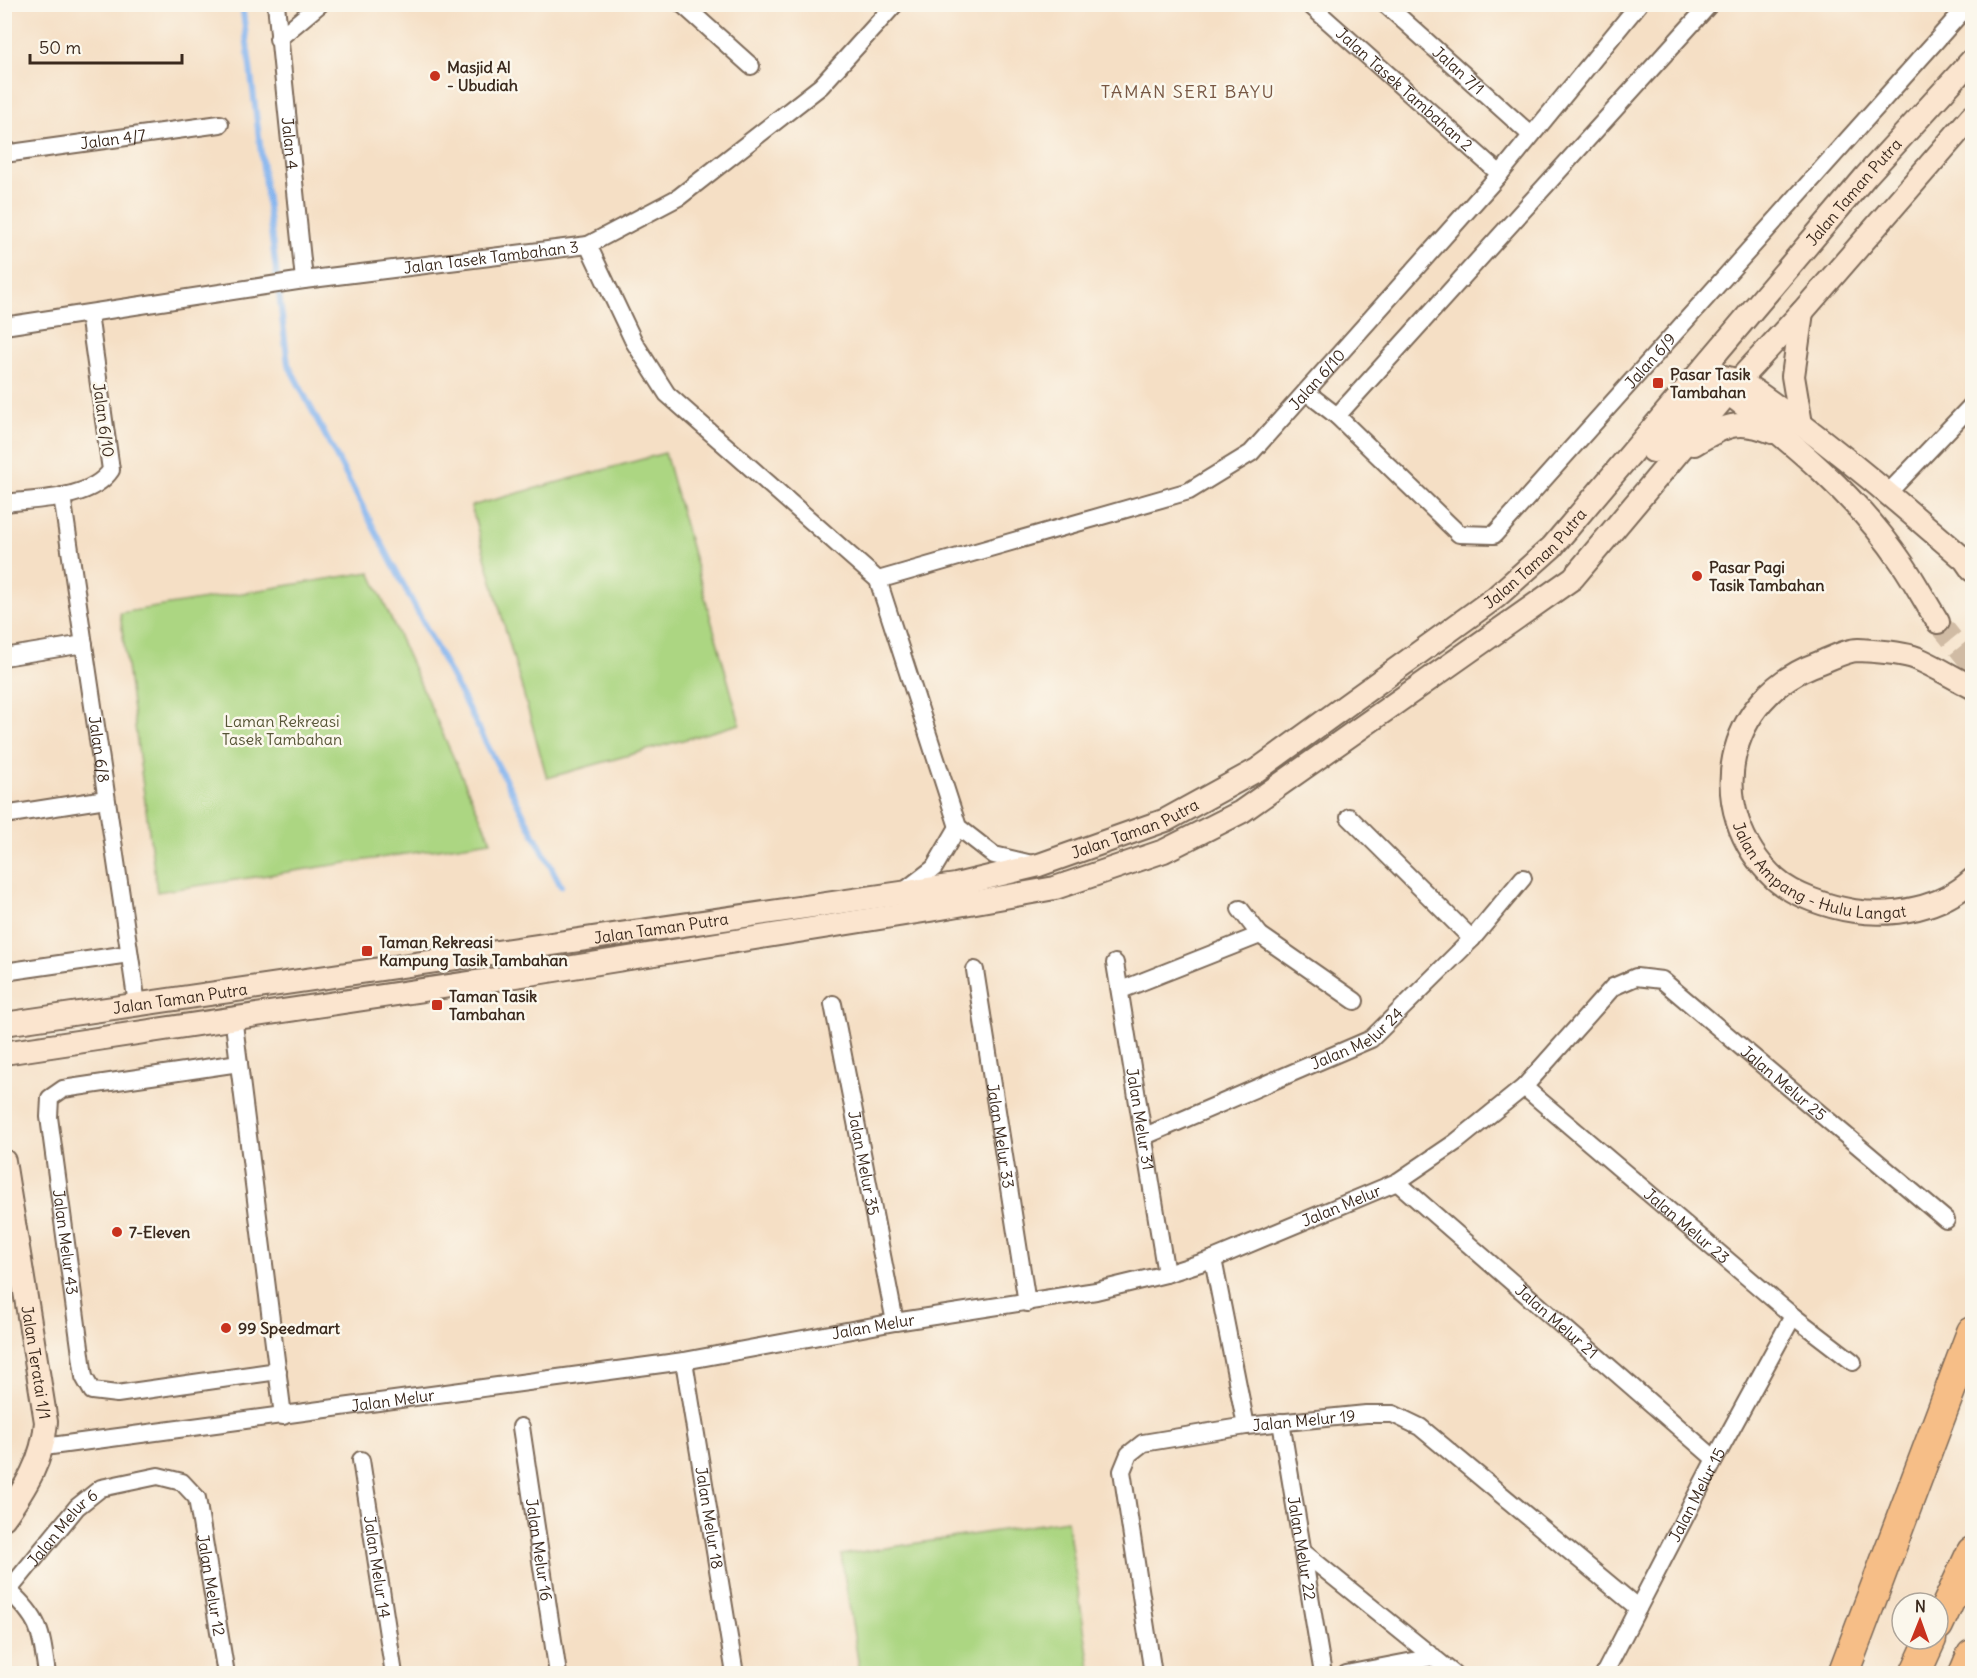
<svg xmlns="http://www.w3.org/2000/svg" width="1977" height="1678" viewBox="0 0 1977 1678" font-family="Delius,sans-serif">
<style>
.green{fill:#acd682;stroke:#748050;stroke-width:1.5}
.lines{fill:none;stroke-linecap:round;stroke-linejoin:round}
.stream{stroke:#83b4ef;stroke-width:6}
.secondary-tunnel{stroke:#d0bba4;stroke-width:22;stroke-dasharray:22 11;stroke-linecap:butt}
.street-casing{stroke:#7c6958;stroke-width:20}
.secondary-casing{stroke:#7c6958;stroke-width:26}
.highway-casing{stroke:#7c6958;stroke-width:33}
.street{stroke:#fff;stroke-width:16}
.secondary{stroke:#fbe5cf;stroke-width:22}
.highway{stroke:#f6be87;stroke-width:30}
.poi-dot{fill:#c8321e;stroke:#fbf7ec;stroke-width:2}
.labels{text-anchor:middle;stroke-width:5;stroke-linejoin:round;paint-order:stroke}
.poi-label{font-size:16px;font-weight:bold;fill:#3b2a1e;stroke:#fbf7ec;text-anchor:start}
.street-label{font-size:16px;fill:#3b2a1e;stroke:#fbf7ec}
.park-label{font-size:16px;fill:#575537;stroke:#fbf7ec}
.neighbourhood-label{font-size:18px;letter-spacing:1.5px;fill:#785844;stroke:#fbf7ec}
</style>
<rect width="100%" height="100%" fill="#fbf7ec"/>
<filter id="ink" filterUnits="userSpaceOnUse"><feTurbulence type="fractalNoise" baseFrequency=".0167" numOctaves="2"/><feDisplacementMap in="SourceGraphic" scale="12" xChannelSelector="R" yChannelSelector="G"/><feConvolveMatrix kernelMatrix="1 2 1 2 8 2 1 2 1" color-interpolation-filters="sRGB"/></filter>
<filter id="wash" filterUnits="userSpaceOnUse"><feTurbulence type="fractalNoise" baseFrequency=".008" numOctaves="4" result="noise"/><feDisplacementMap in="SourceGraphic" scale="24" xChannelSelector="R" yChannelSelector="G"/><feGaussianBlur stdDeviation="1.35" result="paint"/><feColorMatrix in="noise" values="0 0 0 0 0 0 0 0 0 0 0 0 0 0 0 0 0 1.4 0 .05"/><feComposite in="paint" operator="in"/></filter>
<g filter="url(#wash)">
<rect width="100%" height="100%" fill="#f5dfc5"/>
<path class="green" d="M665,453L740,724L547,778L471,506Z
M370,572L491,841L157,892L120,613Z
M1067,1520L1091,1673H860L841,1555Z"/>
<g class="lines">
<path class="stream" d="M242,4L288,364L561,886"/>
</g>
</g>
<g filter="url(#ink)">
<g class="lines">
<path class="secondary-tunnel" d="M1938,622L1972,664"/>
<defs>
<g id="street">
<path id="s1" d="M276,4L304,280"/>
<path d="M682,4L751,66"/>
<path id="s2" d="M1309,4L1500,174"/>
<path id="s3" d="M1385,4L1531,135"/>
<path d="M278,39L320,4"/>
<path id="s4" d="M4,154L220,124"/>
<path d="M588,245L634,342L667,394L878,580L958,827L994,855L1032,864"/>
<path id="s5" d="M4,326L304,280L588,245L679,197L821,86L895,4"/>
<path id="s6" d="M1306,392L1337,416L1459,534L1494,535L1969,4"/>
<path d="M1337,416L1710,4"/>
<path d="M1887,494L1972,405"/>
<path id="s7" d="M62,496L137,1004"/>
<path d="M4,503C37,499 91,500 111,470L89,314"/>
<path id="s8" d="M878,580L1189,491L1251,453L1500,174L1639,4"/>
<path d="M4,657L84,644"/>
<path d="M4,815L106,799"/>
<path d="M1349,817L1472,939"/>
<path d="M904,891L934,868L958,827"/>
<path d="M1240,909L1260,935L1355,1001"/>
<path id="s9" d="M1115,963L1166,1274"/>
<path id="s10" d="M975,970L1027,1303"/>
<path d="M4,972L129,954"/>
<path d="M1121,990L1260,935"/>
<path id="s11" d="M833,1004L895,1322"/>
<path d="M233,1016L283,1416"/>
<path id="s12" d="M239,1063L63,1089L50,1098L49,1117L84,1377L92,1391L117,1394L278,1371"/>
<path id="s13" d="M1524,1087L1793,1316L1853,1362"/>
<path id="s14" d="M1145,1136L1371,1039L1472,939L1523,878"/>
<path id="s15" d="M1397,1182L1715,1459"/>
<path d="M1213,1259L1246,1426"/>
<path id="s16" d="M684,1361L735,1674"/>
<path id="s17" d="M1281,1422L1323,1674"/>
<path id="s18" d="M521,1427L558,1674"/>
<path id="s19" d="M44,1447L684,1361L895,1322L1096,1291L1166,1274L1213,1259L1397,1182L1456,1142L1524,1087L1613,987L1636,977L1662,980L1946,1220"/>
<path id="s20" d="M361,1460L394,1674"/>
<path d="M1303,1552L1454,1674"/>
<path d="M9,1591C41,1620 41,1632 47,1674"/>
<path id="s21" d="M4,1596L77,1507L101,1488L158,1476L182,1482L197,1498L226,1674"/>
<path id="s22" d="M1153,1674L1122,1471L1129,1454L1143,1443L1246,1426L1366,1414H1393L1420,1427L1638,1608"/>
<path d="M1346,1674L1434,1657"/>
<path id="s23" d="M1604,1674L1715,1459L1793,1316"/>
</g>
<g id="secondary">
<path d="M1728,393C1792,442 1857,496 1902,563C1915,582 1926,603 1938,622"/>
<path d="M1801,424L1793,376L1802,312"/>
<path d="M1694,444C1724,426 1738,418 1772,432"/>
<path d="M1653,451L1717,382L1724,377C1747,382 1764,398 1783,411C1847,457 1906,509 1965,560L1972,570"/>
<path id="s24" d="M1972,687C1954,678 1935,666 1916,658C1900,652 1874,651 1858,650C1846,650 1830,659 1819,663C1724,697 1702,810 1775,879C1794,896 1829,907 1854,911C1894,917 1942,908 1972,880"/>
<path id="s25" d="M4,1024L956,885L1039,865L1166,820L1257,770L1496,597L1552,547L1866,176L1972,60"/>
<path d="M4,1053L542,972L936,909L1055,888L1164,851L1241,812L1573,578L1739,380L1802,312L1972,116"/>
<path id="s26" d="M4,1161L46,1422C43,1460 26,1487 4,1518"/>
</g>
<path id="highway" d="M1938,1625L1972,1552
M1843,1674L1972,1332
M1915,1674L1931,1639
M1964,1674L1972,1655"/>
</defs>
<use href="#street" class="street-casing"/>
<use href="#secondary" class="secondary-casing"/>
<use href="#highway" class="highway-casing"/>
<use href="#street" class="street"/>
<use href="#secondary" class="secondary"/>
<use href="#highway" class="highway"/>
</g>
</g>
<g class="poi-dot">
<circle cx="435" cy="76" r="6"/>
<rect x="1652" y="377" width="12" height="12" rx="3"/>
<circle cx="1697" cy="576" r="6"/>
<rect x="361" y="945" width="12" height="12" rx="3"/>
<rect x="431" y="999" width="12" height="12" rx="3"/>
<circle cx="117" cy="1232" r="6"/>
<circle cx="226" cy="1328" r="6"/>
</g>
<g class="labels">
<g class="poi-label">
<text x="447" y="73">Masjid Al<tspan x="447" dy="18">- Ubudiah</tspan></text>
<text x="1670" y="380">Pasar Tasik<tspan x="1670" dy="18">Tambahan</tspan></text>
<text x="1709" y="573">Pasar Pagi<tspan x="1709" dy="18">Tasik Tambahan</tspan></text>
<text x="379" y="948">Taman Rekreasi<tspan x="379" dy="18">Kampung Tasik Tambahan</tspan></text>
<text x="449" y="1002">Taman Tasik<tspan x="449" dy="18">Tambahan</tspan></text>
<text x="129" y="1238">7-Eleven</text>
<text x="238" y="1334">99 Speedmart</text>
</g>
<g class="street-label">
<text dy="6" stroke="none"><textPath href="#s3" startOffset="99">Jalan 7/1</textPath></text>
<text dy="6" stroke="none"><textPath href="#s2" startOffset="128">Jalan Tasek Tambahan 2</textPath></text>
<text dy="6" stroke="none"><textPath href="#s4" startOffset="110">Jalan 4/7</textPath></text>
<text dy="6" stroke="none"><textPath href="#s1" startOffset="140">Jalan 4</textPath></text>
<text dy="6" stroke="none"><textPath href="#s25" startOffset="2122">Jalan Taman Putra</textPath></text>
<text dy="6" stroke="none"><textPath href="#s5" startOffset="492">Jalan Tasek Tambahan 3</textPath></text>
<text dy="6" stroke="none"><textPath href="#s6" startOffset="478">Jalan 6/9</textPath></text>
<text dy="6" stroke="none"><textPath href="#s8" startOffset="495">Jalan 6/10</textPath></text>
<text transform="translate(104 420) rotate(82)" y="6">Jalan 6/10</text>
<text dy="6" stroke="none"><textPath href="#s25" startOffset="1636">Jalan Taman Putra</textPath></text>
<text dy="6" stroke="none"><textPath href="#s7" startOffset="256">Jalan 6/8</textPath></text>
<text dy="6" stroke="none"><textPath href="#s25" startOffset="1150">Jalan Taman Putra</textPath></text>
<text dy="6" stroke="none"><textPath href="#s24" startOffset="465">Jalan Ampang - Hulu Langat</textPath></text>
<text dy="6" stroke="none"><textPath href="#s25" startOffset="664">Jalan Taman Putra</textPath></text>
<text dy="6" stroke="none"><textPath href="#s25" startOffset="178">Jalan Taman Putra</textPath></text>
<text dy="6" stroke="none"><textPath href="#s14" startOffset="234">Jalan Melur 24</textPath></text>
<text dy="6" stroke="none"><textPath href="#s19" startOffset="1888">Jalan Melur 25</textPath></text>
<text dy="6" stroke="none"><textPath href="#s9" startOffset="158">Jalan Melur 31</textPath></text>
<text dy="6" stroke="none"><textPath href="#s10" startOffset="168">Jalan Melur 33</textPath></text>
<text dy="6" stroke="none"><textPath href="#s11" startOffset="162">Jalan Melur 35</textPath></text>
<text dy="6" stroke="none"><textPath href="#s19" startOffset="1324">Jalan Melur</textPath></text>
<text dy="6" stroke="none"><textPath href="#s13" startOffset="214">Jalan Melur 23</textPath></text>
<text dy="6" stroke="none"><textPath href="#s12" startOffset="339">Jalan Melur 43</textPath></text>
<text dy="6" stroke="none"><textPath href="#s15" startOffset="212">Jalan Melur 21</textPath></text>
<text dy="6" stroke="none"><textPath href="#s19" startOffset="838">Jalan Melur</textPath></text>
<text dy="6" stroke="none"><textPath href="#s26" startOffset="204">Jalan Teratai 1/1</textPath></text>
<text dy="6" stroke="none"><textPath href="#s19" startOffset="352">Jalan Melur</textPath></text>
<text dy="6" stroke="none"><textPath href="#s22" startOffset="404">Jalan Melur 19</textPath></text>
<text dy="6" stroke="none"><textPath href="#s23" startOffset="202">Jalan Melur 15</textPath></text>
<text dy="6" stroke="none"><textPath href="#s16" startOffset="159">Jalan Melur 18</textPath></text>
<text dy="6" stroke="none"><textPath href="#s21" startOffset="90">Jalan Melur 6</textPath></text>
<text dy="6" stroke="none"><textPath href="#s17" startOffset="128">Jalan Melur 22</textPath></text>
<text dy="6" stroke="none"><textPath href="#s18" startOffset="124">Jalan Melur 16</textPath></text>
<text dy="6" stroke="none"><textPath href="#s20" startOffset="108">Jalan Melur 14</textPath></text>
<text dy="6" stroke="none"><textPath href="#s21" startOffset="339">Jalan Melur 12</textPath></text>
</g>
<g class="park-label">
<text x="282" y="727">Laman Rekreasi<tspan x="282" dy="18">Tasek Tambahan</tspan></text>
</g>
<g class="neighbourhood-label">
<text x="1188" y="98">TAMAN SERI BAYU</text>
</g>
</g>
<rect width="1977" height="1678" fill="none" stroke="#fbf7ec" stroke-width="24"/>
<g transform="translate(1920 1621) rotate(1)"><circle r="28" fill="#fbf7ec" stroke="#aea59a" stroke-width="1.5"/>
<path d="M0-4.5L10 22L0 15L-10 22Z" fill="#c8321e"/>
<text y="-9" font-size="16" font-weight="bold" text-anchor="middle" fill="#3b2a1e">N</text>
</g>
<path d="M30 54v9h152v-9" fill="none" stroke="#3b2a1e" stroke-width="3"/>
<text x="39" y="54" font-size="18" fill="#3b2a1e" stroke="#fbf7ec" stroke-width="4.5" paint-order="stroke">50 m</text>
</svg>
